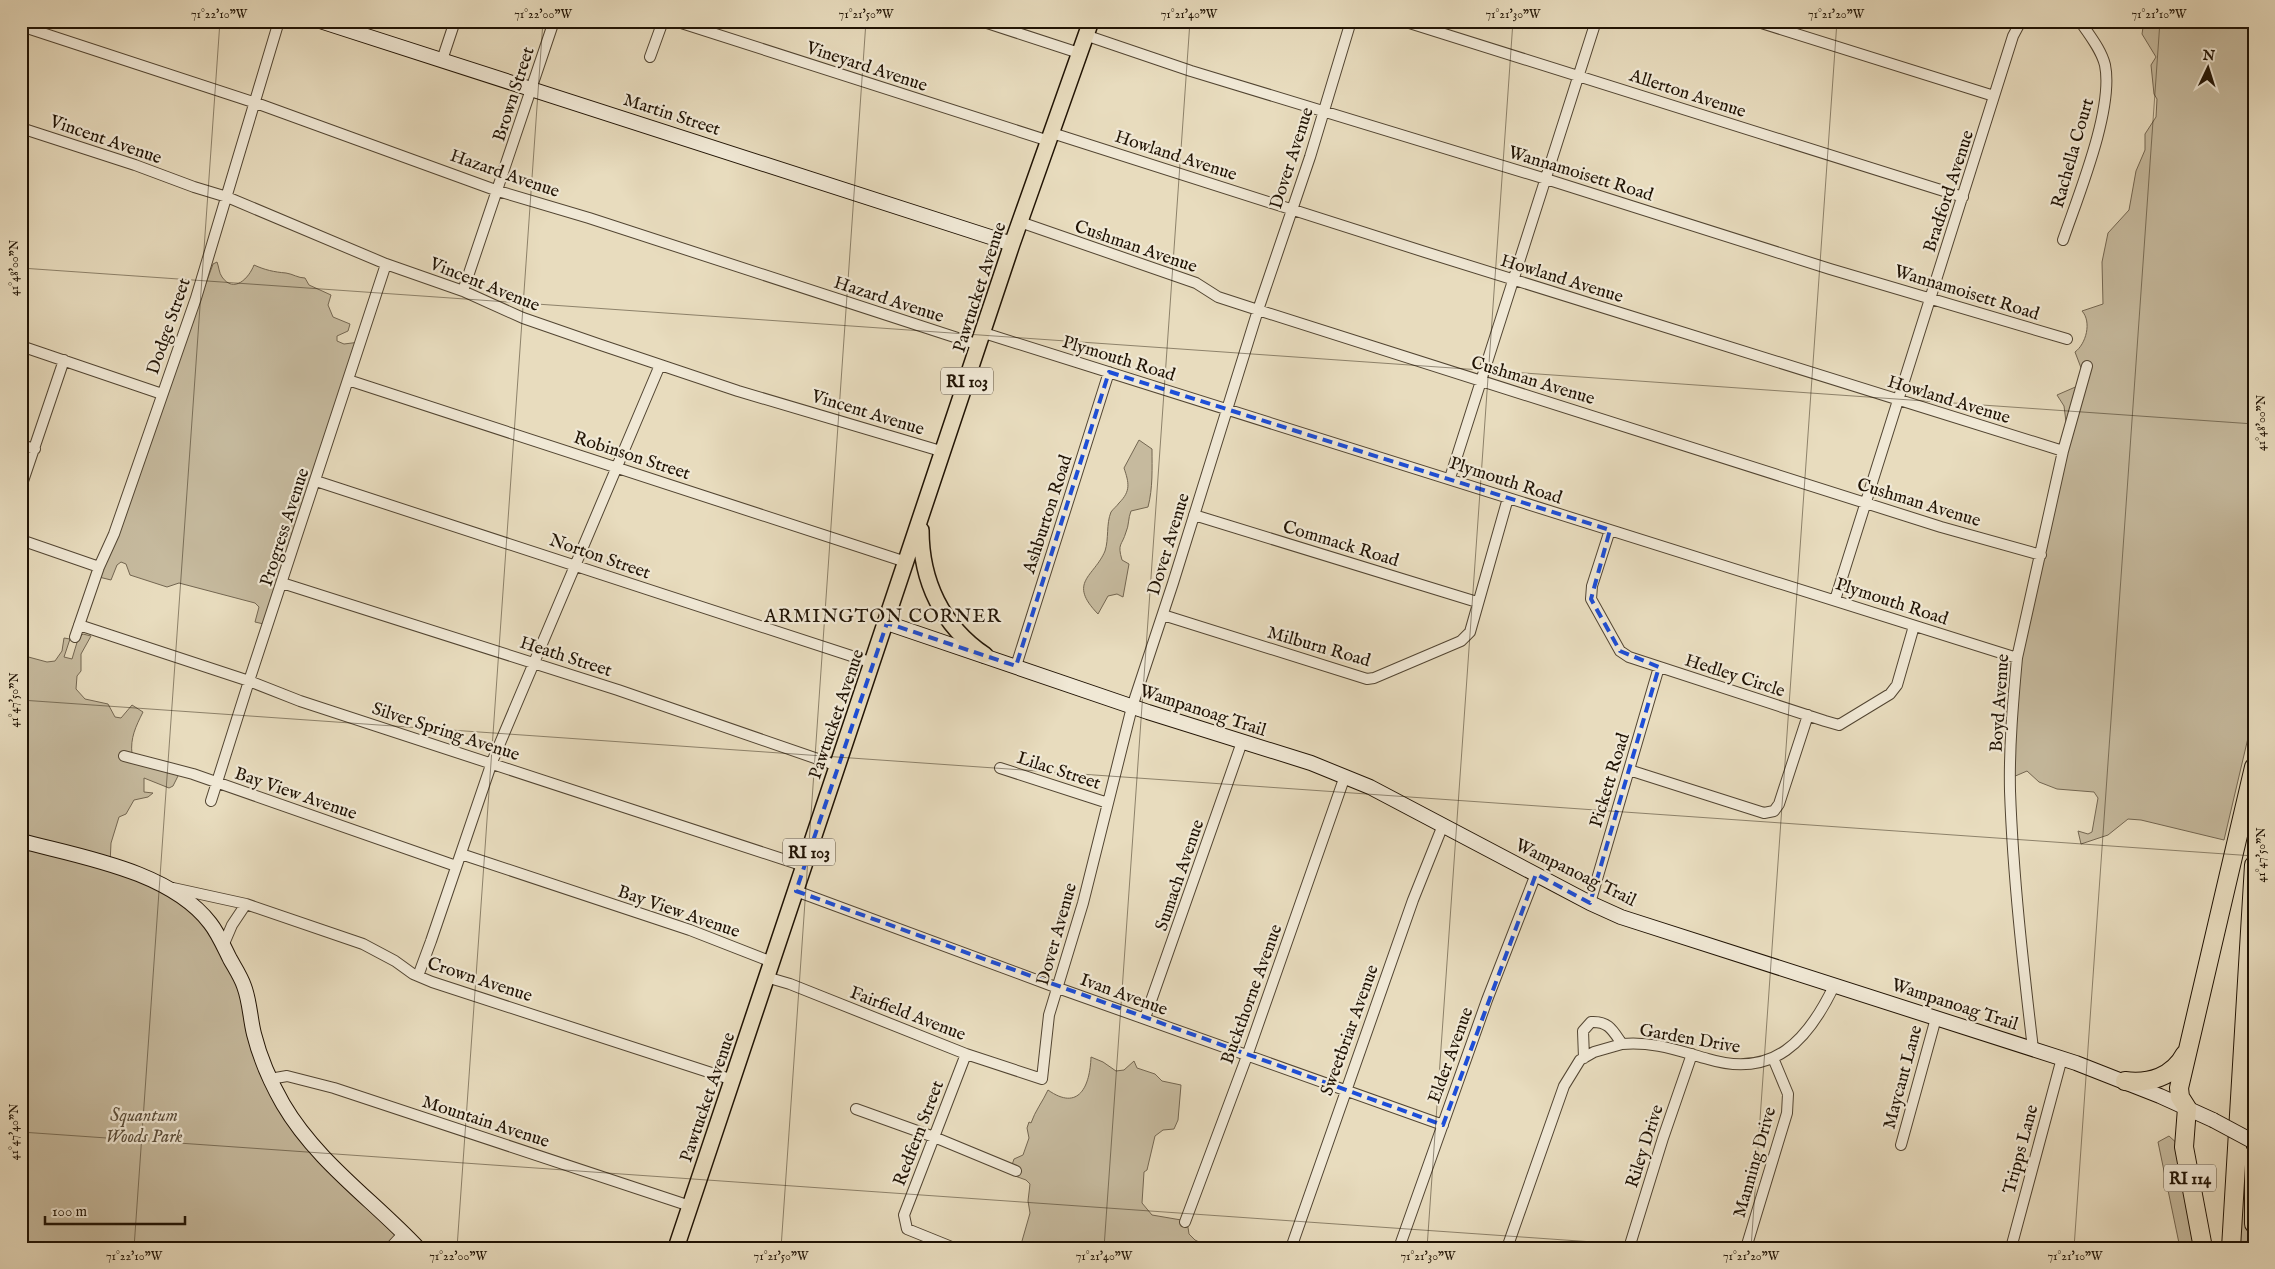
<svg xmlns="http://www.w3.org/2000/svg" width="2275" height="1269" viewBox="0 0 2275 1269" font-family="'IM FELL English',serif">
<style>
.green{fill:#c6ba9e;stroke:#736651}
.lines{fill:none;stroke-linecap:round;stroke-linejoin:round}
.street-casing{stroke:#524532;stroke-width:12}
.secondary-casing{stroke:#201304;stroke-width:16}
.primary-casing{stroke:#201304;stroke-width:18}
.highway-casing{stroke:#201304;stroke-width:20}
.street{stroke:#f0e8d5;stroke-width:10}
.secondary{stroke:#f0e8d5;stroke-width:14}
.primary{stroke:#e8dcbe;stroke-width:15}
.highway{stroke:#e8dcbe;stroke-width:18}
.secondary-bridge-casing{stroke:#201304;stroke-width:16;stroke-linecap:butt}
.secondary-bridge{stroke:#f0e8d5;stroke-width:14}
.marked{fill:none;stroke:#1d4ed8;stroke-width:4;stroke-dasharray:10 6;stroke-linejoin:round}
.ticks{fill:none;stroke:#201304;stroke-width:1;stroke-opacity:0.45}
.labels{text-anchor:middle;stroke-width:4.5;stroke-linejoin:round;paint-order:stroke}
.shield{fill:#f0e8d5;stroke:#5e5343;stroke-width:1}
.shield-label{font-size:16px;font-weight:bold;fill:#201304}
.street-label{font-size:18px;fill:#201304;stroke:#f0e8d5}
.park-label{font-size:18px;font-style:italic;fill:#5a4d3a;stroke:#f0e8d5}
.neighbourhood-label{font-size:19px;letter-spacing:1px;fill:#201304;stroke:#f0e8d5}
.neatline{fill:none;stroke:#201304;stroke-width:2}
.ticks-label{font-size:12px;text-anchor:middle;fill:#201304}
</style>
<rect width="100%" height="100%" fill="#e8dcbe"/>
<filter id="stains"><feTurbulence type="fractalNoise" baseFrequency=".004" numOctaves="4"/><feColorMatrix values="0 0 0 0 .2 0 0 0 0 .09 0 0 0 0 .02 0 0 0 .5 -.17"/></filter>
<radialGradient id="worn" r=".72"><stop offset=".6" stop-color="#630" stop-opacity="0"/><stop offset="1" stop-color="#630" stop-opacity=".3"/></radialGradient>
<path class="green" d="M2144,21H2254V669L2248,738L2224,840L2141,820L2128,819L2108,835L2081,844L2078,831L2088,834L2092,832L2098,798L2094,792L2057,789L2039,782L2027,771L2013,777L2014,661L2066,422L2064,406L2057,395L2080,385L2083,373L2075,352C2086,344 2092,322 2082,311L2103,304L2102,262L2108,233L2129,210L2136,171L2145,150V134L2156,117L2157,99L2154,94L2151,65L2156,57L2142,34Z
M217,262C219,267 219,273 222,277C234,294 249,278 254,265C265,270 274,272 286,273C293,274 298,278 305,278L309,285L331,295L328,305L333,317L350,324L348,331L337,336V341L344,344L360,342L268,625L255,622L259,607L255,603L179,583L167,587L130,575L126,564L121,562L117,565L111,580L99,577L213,264Z
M1139,440L1152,449C1152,468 1153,488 1148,507L1131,511C1128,518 1129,526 1126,532C1122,546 1117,543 1122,560L1129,564L1123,597L1117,594L1108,596L1098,614C1067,582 1094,577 1105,551C1109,539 1106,524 1111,512C1113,509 1117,506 1119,503C1131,491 1129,483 1124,468Z
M83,634L91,636L81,654V671L77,676L76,689L85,699L108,704L115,717L121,718L132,705L143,712C136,726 130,738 132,754L179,774L173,786L169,788L144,778V792L153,793L148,797L134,800L126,814L119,817L111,843L110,864L183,898L230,954L286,1109L418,1248H21V688L26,683C25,673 21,665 21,655L47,662L55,661L62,651L64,638L70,639L64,657L72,659L78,639Z
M1091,1057L1103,1062L1116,1071L1124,1070L1134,1061L1137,1068L1155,1074L1162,1081L1181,1085L1178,1120L1174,1129L1163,1130L1155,1136L1147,1170L1144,1172L1142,1203L1152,1215L1187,1221L1189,1234L1195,1240L1211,1248H1020L1030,1213L1028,1201L1030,1184L1026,1180L1015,1176L1011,1168L1014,1159L1023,1155L1029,1138L1027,1128L1029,1122L1031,1123C1035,1111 1043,1101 1048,1090C1079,1112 1090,1086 1091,1057Z
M2169,1136L2180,1146L2199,1248H2180L2158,1142Z
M2245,1198L2250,1248H2238L2239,1202Z"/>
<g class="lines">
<defs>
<path id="street" d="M675,21L1049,141
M981,21L1079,53
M1403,21L1963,197
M1755,21L1994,96
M21,26L256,103L498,191L589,218L979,345
M1085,35L1191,71L1546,179L1830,269L2067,339
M650,57L663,21
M442,60L455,21
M21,128L135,165L194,187L227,197L386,264L463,291L523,318L598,344L738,391L944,452
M1052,133L1425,252L2063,451
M1020,222L1196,283L1218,297L1258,310L1941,527L2041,555
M2063,240C2078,196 2114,109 2105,65C2101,49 2089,35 2080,21
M463,291L554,21
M984,333L2017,658
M21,346L162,394
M348,380L906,562
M21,445L35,449
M1450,478L1596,21
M316,481L873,663
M21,487L64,360
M1194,515L1477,602
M1610,530L1592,586L1591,599L1620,651L1629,657L1825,721L1839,725L1890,694L1897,685L1914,626
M21,540L99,567
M282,583L618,690L838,766
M1835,600L2013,36L2021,21
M1163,615L1367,679L1374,678L1461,641L1470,632L1508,498
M79,625L249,681L300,701L804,866
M75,637L99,567L114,534L196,298L279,21
M1016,666L1109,372
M124,756L193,774L456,866
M1000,768L1108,803
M1629,770L1764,813L1774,811L1779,804L1808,715
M211,801L249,681L386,264
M461,854L690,930L772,962
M173,888L246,904L363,944L395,961L413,974L432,982L733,1080
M796,891L1058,988L1443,1125
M1590,903L1659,667
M223,946L232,925L246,904
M418,976L431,941L492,762L660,365
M766,977L790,984L966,1054L1042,1079L1049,1015L1083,903L1132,707L1173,583L1258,310L1310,157L1351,21
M1145,1018L1242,742
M2033,1049C2023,964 2013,877 2010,791C2009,747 2013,702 2017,658L2063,451L2087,366
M1584,1058L1583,1031L1591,1022C1609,1021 1613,1031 1622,1044C1653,1041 1679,1051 1708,1059C1774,1079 1808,1040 1834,986
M270,1079L287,1076L334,1088L690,1206
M856,1109L934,1137L1016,1171
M1901,1145L1936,1018
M1185,1222L1247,1056L1345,776
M390,1248L403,1234
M954,1248L907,1229L904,1215L966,1054
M1291,1248L1413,900L1443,825
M1399,1248L1487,1000L1536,874
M1507,1248L1564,1086L1580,1060L1594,1052L1622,1044
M1629,1248L1663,1138L1692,1054
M1746,1248L1787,1113L1788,1094L1773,1058
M2011,1248L2062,1058"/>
<path id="secondary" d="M320,21L1012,244
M887,623L1148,712L1311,763L1370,787L1590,903L1621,917L2076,1063L2160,1096L2213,1120
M21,841C81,857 170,871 210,923C218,933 224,947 230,959C235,968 241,977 244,986C250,1002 250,1018 254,1034C260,1058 271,1083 283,1104C317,1162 373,1200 418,1248"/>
<path id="primary" d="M921,530C921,581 942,626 985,655
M676,1248L1012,244L1091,21"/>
<path id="highway" d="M2125,1081C2149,1084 2173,1077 2185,1054
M2254,1153V1224
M2203,1248L2184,1147L2187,1108L2180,1097L2179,1088L2254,767
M2231,1248L2254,865"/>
</defs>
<use href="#street" class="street-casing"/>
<use href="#secondary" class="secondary-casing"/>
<use href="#primary" class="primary-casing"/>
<use href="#highway" class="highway-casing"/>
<use href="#street" class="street"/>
<use href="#secondary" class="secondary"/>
<use href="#primary" class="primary"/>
<use href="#highway" class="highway"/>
<defs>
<path id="secondary-bridge" d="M2213,1120L2254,1142"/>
</defs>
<use href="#secondary-bridge" class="secondary-bridge-casing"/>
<use href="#secondary-bridge" class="secondary-bridge"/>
</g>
<path class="marked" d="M1109,372L1610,530L1591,599L1620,651L1659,667L1590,903L1536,874L1443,1125L796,891L887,623L1016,666Z"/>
<path class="ticks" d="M21,268L2254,424M21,700L2254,856M21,1132L1679,1248M134,1248L220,21M457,1248L543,21M781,1248L866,21M1104,1248L1190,21M1427,1248L1513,21M1751,1248L1837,21M2074,1248L2160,21"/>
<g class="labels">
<g class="shield">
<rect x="941" y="367.5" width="52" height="27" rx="4"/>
<rect x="783" y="838.5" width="52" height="27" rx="4"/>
<rect x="2164" y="1164.5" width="52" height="27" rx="4"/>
</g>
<g class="shield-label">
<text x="967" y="387">RI 103</text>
<text x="809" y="858">RI 103</text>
<text x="2190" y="1184">RI 114</text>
</g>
<g class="street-label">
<text transform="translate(867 66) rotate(18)" y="6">Vineyard Avenue</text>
<text transform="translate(1688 93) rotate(18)" y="6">Allerton Avenue</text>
<text transform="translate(513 94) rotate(-72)" y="6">Brown Street</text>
<text transform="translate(672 114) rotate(18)" y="6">Martin Street</text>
<text transform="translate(106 139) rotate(19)" y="6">Vincent Avenue</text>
<text transform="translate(2072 153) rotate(-74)" y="6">Rachella Court</text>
<text transform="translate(1176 155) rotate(18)" y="6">Howland Avenue</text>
<text transform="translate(1291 158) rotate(-72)" y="6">Dover Avenue</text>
<text transform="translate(505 173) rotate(19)" y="6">Hazard Avenue</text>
<text transform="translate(1581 173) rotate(17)" y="6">Wannamoisett Road</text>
<text transform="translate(1948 191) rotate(-72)" y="6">Bradford Avenue</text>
<text transform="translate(1136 246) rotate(19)" y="6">Cushman Avenue</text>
<text transform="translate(1562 278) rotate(17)" y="6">Howland Avenue</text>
<text transform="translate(485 284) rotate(22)" y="6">Vincent Avenue</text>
<text transform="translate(979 287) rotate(-72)" y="6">Pawtucket Avenue</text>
<text transform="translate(1967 292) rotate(17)" y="6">Wannamoisett Road</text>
<text transform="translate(889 299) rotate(18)" y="6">Hazard Avenue</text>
<text transform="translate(168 326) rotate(-71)" y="6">Dodge Street</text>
<text transform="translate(1119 358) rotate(17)" y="6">Plymouth Road</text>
<text transform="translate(1533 380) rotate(17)" y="6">Cushman Avenue</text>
<text transform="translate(1949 399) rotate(17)" y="6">Howland Avenue</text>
<text transform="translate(868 412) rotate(17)" y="6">Vincent Avenue</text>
<text transform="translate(632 455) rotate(18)" y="6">Robinson Street</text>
<text transform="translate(1506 480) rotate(18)" y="6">Plymouth Road</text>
<text transform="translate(1919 502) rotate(17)" y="6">Cushman Avenue</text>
<text transform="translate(1047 514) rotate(-72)" y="6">Ashburton Road</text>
<text transform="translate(284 527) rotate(-72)" y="6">Progress Avenue</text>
<text transform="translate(1341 543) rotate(17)" y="6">Commack Road</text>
<text transform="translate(1168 544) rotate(-73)" y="6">Dover Avenue</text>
<text transform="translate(600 556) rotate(19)" y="6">Norton Street</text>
<text transform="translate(1892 601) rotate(18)" y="6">Plymouth Road</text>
<text transform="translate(1319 646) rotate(16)" y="6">Milburn Road</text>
<text transform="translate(566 656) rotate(18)" y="6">Heath Street</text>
<text transform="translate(1735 675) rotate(18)" y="6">Hedley Circle</text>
<text transform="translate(1999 703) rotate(-86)" y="6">Boyd Avenue</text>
<text transform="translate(1203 710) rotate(18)" y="6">Wampanoag Trail</text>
<text transform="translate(836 714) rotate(-71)" y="6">Pawtucket Avenue</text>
<text transform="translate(446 731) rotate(18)" y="6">Silver Spring Avenue</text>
<text transform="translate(1059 770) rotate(18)" y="6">Lilac Street</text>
<text transform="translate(1609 780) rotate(-73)" y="6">Pickett Road</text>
<text transform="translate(296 793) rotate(19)" y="6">Bay View Avenue</text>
<text transform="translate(1576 872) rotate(26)" y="6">Wampanoag Trail</text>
<text transform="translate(1179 875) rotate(-71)" y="6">Sumach Avenue</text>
<text transform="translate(679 911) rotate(19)" y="6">Bay View Avenue</text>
<text transform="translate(1056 934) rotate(-74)" y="6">Dover Avenue</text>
<text transform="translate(480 979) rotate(18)" y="6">Crown Avenue</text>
<text transform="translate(1124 994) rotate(20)" y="6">Ivan Avenue</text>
<text transform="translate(1251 994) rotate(-70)" y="6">Buckthorne Avenue</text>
<text transform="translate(1955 1004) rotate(18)" y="6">Wampanoag Trail</text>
<text transform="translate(908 1013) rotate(21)" y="6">Fairfield Avenue</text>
<text transform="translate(1349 1030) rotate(-70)" y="6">Sweetbriar Avenue</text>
<text transform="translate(1690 1038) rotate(10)" y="6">Garden Drive</text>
<text transform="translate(1450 1055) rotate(-70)" y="6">Elder Avenue</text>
<text transform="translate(1902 1077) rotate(-75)" y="6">Maycant Lane</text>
<text transform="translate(707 1097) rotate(-71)" y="6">Pawtucket Avenue</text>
<text transform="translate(486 1121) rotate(18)" y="6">Mountain Avenue</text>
<text transform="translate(918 1133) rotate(-69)" y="6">Redfern Street</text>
<text transform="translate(1644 1146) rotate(-72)" y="6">Riley Drive</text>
<text transform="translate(2020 1149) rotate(-75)" y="6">Tripps Lane</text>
<text transform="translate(1754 1162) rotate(-74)" y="6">Manning Drive</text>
</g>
<g class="park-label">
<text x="144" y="1121">Squantum<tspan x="144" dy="21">Woods Park</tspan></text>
</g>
<g class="neighbourhood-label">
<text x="883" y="622">ARMINGTON CORNER</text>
</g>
</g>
<rect width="2275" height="1269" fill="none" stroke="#e8dcbe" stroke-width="55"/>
<g transform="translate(2208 68) rotate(4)" stroke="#f0e8d5" stroke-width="4" paint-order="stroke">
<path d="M0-4L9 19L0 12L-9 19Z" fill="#201304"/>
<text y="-8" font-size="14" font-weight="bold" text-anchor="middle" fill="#201304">N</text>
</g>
<path d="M45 1216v8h140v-8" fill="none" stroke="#201304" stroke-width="2.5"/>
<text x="52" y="1216" font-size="15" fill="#201304" stroke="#f0e8d5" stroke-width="4" paint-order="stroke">100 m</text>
<rect x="28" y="28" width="2220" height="1214" class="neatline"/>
<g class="ticks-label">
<text x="219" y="18">71°22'10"W</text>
<text x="543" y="18">71°22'00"W</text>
<text x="866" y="18">71°21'50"W</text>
<text x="1189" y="18">71°21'40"W</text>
<text x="1513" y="18">71°21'30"W</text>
<text x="1836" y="18">71°21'20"W</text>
<text x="2159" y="18">71°21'10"W</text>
<text transform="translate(14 268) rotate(-90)" y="4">41°48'00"N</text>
<text transform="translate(2261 423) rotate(-90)" y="4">41°48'00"N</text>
<text transform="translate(14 700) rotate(-90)" y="4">41°47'50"N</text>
<text transform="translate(2261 855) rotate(-90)" y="4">41°47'50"N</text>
<text transform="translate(14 1132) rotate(-90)" y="4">41°47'40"N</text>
<text x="134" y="1260">71°22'10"W</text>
<text x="458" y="1260">71°22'00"W</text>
<text x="781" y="1260">71°21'50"W</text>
<text x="1104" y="1260">71°21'40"W</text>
<text x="1428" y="1260">71°21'30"W</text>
<text x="1751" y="1260">71°21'20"W</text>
<text x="2075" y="1260">71°21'10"W</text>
</g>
<rect width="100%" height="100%" filter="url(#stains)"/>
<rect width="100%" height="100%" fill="url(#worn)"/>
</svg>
